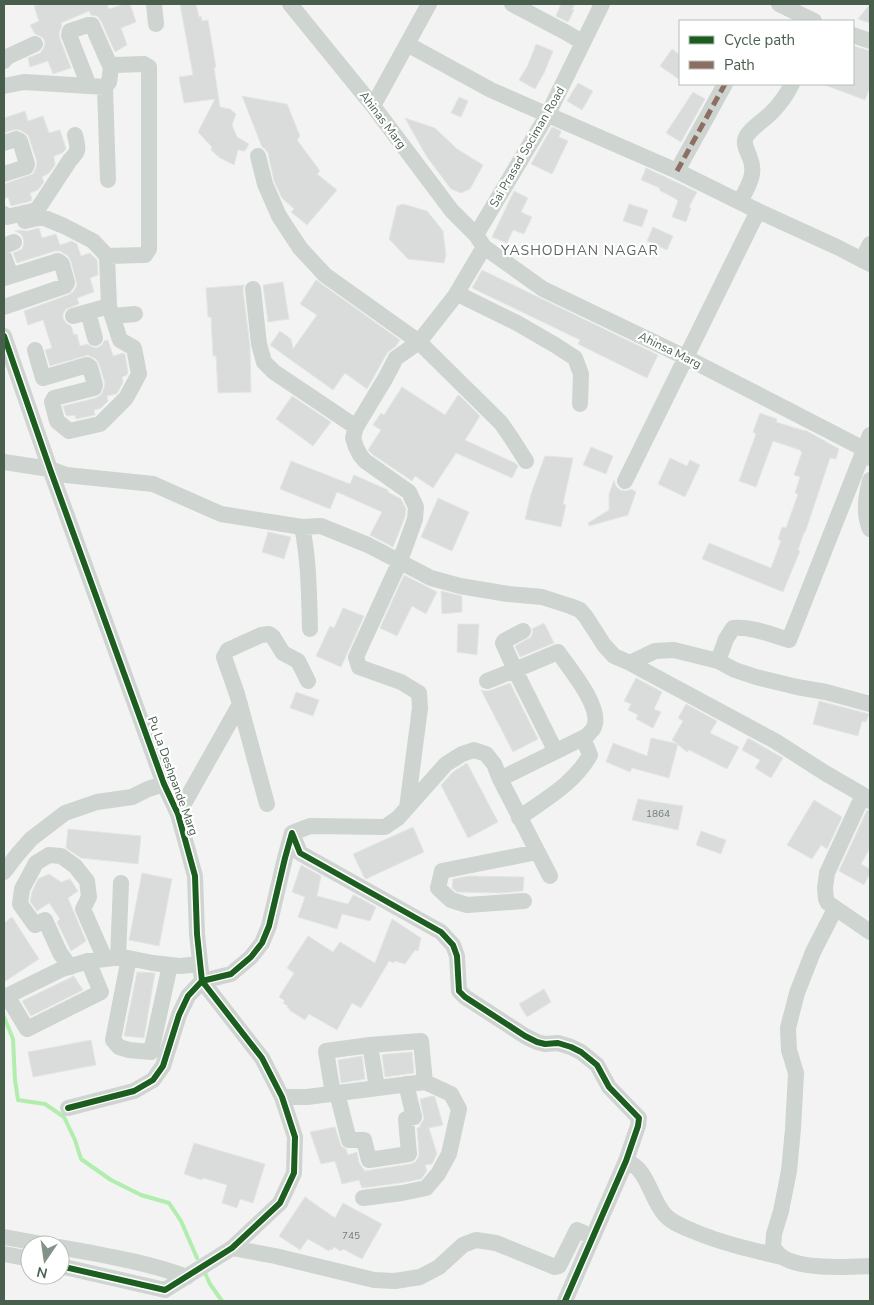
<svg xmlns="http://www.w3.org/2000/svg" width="874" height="1305" viewBox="0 0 874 1305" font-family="'Nunito Sans',sans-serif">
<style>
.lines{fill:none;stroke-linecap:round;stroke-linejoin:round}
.stream{stroke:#b1eead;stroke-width:4}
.building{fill:#dadcdb;stroke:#e4e6e5}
.minor{stroke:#ced4cf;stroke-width:16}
.quiet{stroke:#8d6e63;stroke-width:5;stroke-dasharray:10 5;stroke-linecap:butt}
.cycleway-casing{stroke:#fff;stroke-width:9}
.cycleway{stroke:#1b5e20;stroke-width:6}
.labels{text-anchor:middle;stroke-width:4.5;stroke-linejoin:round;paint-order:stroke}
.number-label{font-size:10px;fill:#6f8073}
.street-label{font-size:12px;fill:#495f4e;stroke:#fff}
.neighbourhood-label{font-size:14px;letter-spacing:1px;fill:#5e6760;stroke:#fff}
</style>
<rect width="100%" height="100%" fill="#f3f3f3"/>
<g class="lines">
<path class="stream" d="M4,1017L13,1039L15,1080L18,1100L45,1104L64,1117L75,1140L81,1159L111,1180L141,1195L169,1203L181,1221L197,1258
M204,1271L210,1284L222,1301"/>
</g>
<path class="building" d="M41,4H107L109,9L125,4H130L136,22L121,28L127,45L115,52L101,21L97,16L91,15L89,11L61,23L62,26L59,33L60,39L71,68L53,74L48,61L30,67L28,58L40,53L43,49L45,45L44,39L40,36L35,34L30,25L39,21L34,6Z
M180,4H196L199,17L201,16L202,21L208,20L216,67L214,68L220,107L230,109L236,114L232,125L237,137L249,144L245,151L238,150L234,165L220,158L211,150L212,147L198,132L215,99L184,103L179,77L193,75Z
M561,4H575L572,9L574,10L568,22L556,16Z
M870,4V23L858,19Z
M536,44L553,51L544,73L535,89L519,80L528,65Z
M854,46L870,51V87L865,100L825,85L826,84H853V49Z
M672,49L680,55V80L660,66Z
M578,83L593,91L582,110L567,101Z
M693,92L705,99L681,142L666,133Z
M242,96L287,104L300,136L297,140L320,171L317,174L337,190L307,225L291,212L294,209L282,198L274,181L268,153L265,149L262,147Z
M459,97L468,101L461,117L451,113Z
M25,111L28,121L43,116L49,133L60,130L66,149L62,153L54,156L55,165L49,173L42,177L44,182L38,190L30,193L32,199L31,201L11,206L8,197L4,199V184L33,174L36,167L37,162L28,135L20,130H13L4,133V118Z
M405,118L435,128L457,149L483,165L470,189L461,193L451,189L427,157Z
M552,127L561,131L559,137L568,141L552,174L531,164Z
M646,168L697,192L689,207L691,208L686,222L672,217L678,201L676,199L659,190L660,188L641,180Z
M514,191L528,198L521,212L532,217L524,234L513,230L507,243L492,237Z
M403,204L427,211L443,231L446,255L444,263L408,259L389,239L397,206Z
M629,204L648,210L642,227L623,221Z
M653,227L673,236L667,250L647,241Z
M39,228L42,238L56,234L60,245L72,241L77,244L81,256L90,253L97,260L98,275L90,278L94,292L77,298L79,304L66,309L63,314V318L66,323L71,326L74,335L77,334L80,346L88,344L92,347L97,348L102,345L104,341L108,340L113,356L123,353L125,354L128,372L127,375L122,377L123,382L118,392L116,394L107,396L108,401L101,408L94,410L95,415L76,419L75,415L67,416L66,415L63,406L96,398L101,395L104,388L105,383L99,364L96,359L88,355L50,366L45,350L52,348L43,320L28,325L24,311L68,295L73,292L77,285L71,261L68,256L60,251H55L17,263L13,253L22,249L24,243L23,238L21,234L15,231L20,230L27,231Z
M482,270L658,355L647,378L578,344L580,340L472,288Z
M316,280L400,340L396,346L387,353L367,389L345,373L333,390L270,345L280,331L291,339L293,349L317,315L300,304Z
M283,282L289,319L268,322L263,285Z
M244,285L243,290L250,347L251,392L218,393L216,356H213L211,317H208L206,288Z
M402,387L445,415L458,395L461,397L480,416L465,440L515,463L518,466L512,478L456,453L433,488L415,476L412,481L372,454L368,450L381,430L373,425L381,413L384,415Z
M292,396L331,422L313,446L276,419Z
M760,413L777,419L776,422L805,431V430L839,449L836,459L830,458L805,533L804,532L798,550L800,551L783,592L702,559L709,543L771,568L781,541L778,539L782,527L786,528L798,494L795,493L800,477L794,475L802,452L800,451V450L773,441L756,487L739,481L756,434L753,432Z
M591,447L613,456L606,474L583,465Z
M545,456L573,458L563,504L566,505L561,527L525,519L531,494Z
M670,458L687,466L690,460L700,465L685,497L658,484Z
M291,461L350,484L354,475L388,490V492L401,499L406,509L405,517L393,547L370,535L382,512L337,492L330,509L280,489Z
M614,480L616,486L620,490L626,491L631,489L636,492L628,515L589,526L588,523L609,510V494Z
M438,498L469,512L452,551L421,537Z
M268,532L291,537L284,559L262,552Z
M404,575L437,592L426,614L412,606L397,636L380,628Z
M441,591L462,596V612L442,614Z
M343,608L364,616L341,667L316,656L330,626L334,628Z
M544,623L554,643L520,657L515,646L531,637L533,632L532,629Z
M458,624H479L477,655L457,652Z
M636,678L662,692L654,709L661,712L653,728L636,719L638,715L628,710L631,704L624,701Z
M510,683L538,739L513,752L481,690L486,691L491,690Z
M296,692L319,700L313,716L290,708Z
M819,701L869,714L866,722L862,721L858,736L813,724Z
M686,704L717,721L710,733L739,747L727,769L689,750L687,752L672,740L683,721L678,718Z
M651,738L678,744L669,778L632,768L630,772L606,762L613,743L647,756Z
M748,738L783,758L771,778L755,768L760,760L742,750Z
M467,763L498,822L468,838L441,785L453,772Z
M638,799L683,806L678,830L632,820Z
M814,800L842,817L827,849L821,845L812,859L787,845Z
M867,810L870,811V848L861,864L870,869V873L864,885L839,871Z
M413,827L424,852L366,879L364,877L353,854Z
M68,829L141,836L138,864L81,858L66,848Z
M701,831L726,840L721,854L696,845Z
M301,865L321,876L317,896L348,904L353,895H354L376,907L370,921L342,914L337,929L298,917L305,897L292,892Z
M142,873L172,879L159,946L129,940Z
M49,874L61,882L70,879L78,891L68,898L86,941L71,951L57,922L60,919L49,903L37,911L30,901L32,892L38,879Z
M469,876L524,877L523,891L501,893L457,892L452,888L453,879Z
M12,917L39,959L4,982V923Z
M392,919L421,938L418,951L415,950L405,964L395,961L394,963L389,961L361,1008L352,1003L337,1030L309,1014L305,1020L289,1010L290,1009L287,1008L288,1006L283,1003L285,1001L279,997L294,973L287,968L308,936L333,952L340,942L375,963Z
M137,972L155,973L144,1038L124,1036Z
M74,976L83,990L31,1016L22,1001Z
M544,989L551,1002L527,1017L519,1004Z
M91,1040L96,1065L33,1077L28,1052Z
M412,1052L414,1073L385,1077L382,1055L388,1054Z
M362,1056L365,1079L341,1083L338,1060Z
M432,1096L435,1097L443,1125L429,1128L437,1154L432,1164L425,1165L427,1171L421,1179L400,1183L362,1188L359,1180L342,1184L335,1161L321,1164L310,1132L335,1127L341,1146L346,1149L348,1155L357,1152L359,1163L365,1171L410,1164L415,1162L418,1158L419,1154L417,1128L420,1127V1125L424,1119L420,1099Z
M194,1143L265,1164L253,1203L240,1199L237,1208L222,1203L227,1185L203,1178L202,1180L184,1174Z
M305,1197L335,1218L343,1203L382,1224L362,1259L343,1249L341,1251L334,1247L332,1250L330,1249L329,1251L308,1239L300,1250L279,1236Z"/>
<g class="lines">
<path class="minor" d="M154,4L156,24
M290,4L373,106L452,211L476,235L484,247L543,289L687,358L864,449L870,458
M512,4L567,33L582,42
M779,4L814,21
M853,35L870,41
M407,44L491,90L677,171L758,211L837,247L870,264
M4,61L7,57L35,44
M4,86L24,82L105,87L108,180
M89,86L69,35L70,31L88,25H92L111,68
M373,106L429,4
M4,143L16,139L20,141L27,164L26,167L4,174
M258,156L265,184L279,216L300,248L325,275L419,342L501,423L512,439L526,461
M677,171L725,84
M740,202C747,187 757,175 750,158C748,152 744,147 745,140C747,130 765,120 772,112C780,104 787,94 792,84
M4,214L7,217L37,210L70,160C80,150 78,148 75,135
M25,221L42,217L64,226L93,241L107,256
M476,235L548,114L602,4
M4,246L14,242
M4,257L11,276
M862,260L870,244
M4,278L58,261L62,264L67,283L65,286L4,307
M253,289L259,344L264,362L274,372L356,427
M455,296L458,294L517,323L555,345L575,358L581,374L580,404
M88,312L95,338
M73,316L109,306
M113,316L135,314
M4,336L50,469L164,784L178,814L195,876L197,934L202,981L262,1058L282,1097L295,1137L294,1173L280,1203L232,1248L165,1290L60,1266
M35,350L43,378L87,365L90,367L95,385L94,388L54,398L52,402L57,421L69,431L100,424L126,398L139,374L134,348L120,340L109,306L107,256L145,255L149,249V67L144,64L114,65L111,68L109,82L105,87
M4,462L50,469L66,475L153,484L221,514L302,527L321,526L368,545L431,578L460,586L508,594L542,597L570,606L580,610L586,617L604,645L614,656L630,663L775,741L825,773L863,795L870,801
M870,480C866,497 863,513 870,529
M625,481L758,211
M302,527C309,560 309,595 310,629
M718,661L726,639L733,628C751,626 772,635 789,640L870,435
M630,663L655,651L674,650L718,661L735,670L756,677L797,687L826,692L870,704
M487,681L515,670L503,643L504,641L523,631
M500,779L587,736C589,733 593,730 594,727C603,708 569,668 558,652L515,670L555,750
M863,795L827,873L825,888L826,899L828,903L870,932
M267,804L237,694L224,657L228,650L261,635L269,634L273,637L283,653L298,661L308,681
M407,808L420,708L419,693L401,682L359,667L356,657L400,561L415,519L416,507L409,492L365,461L360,455L356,447L353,438L356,427L385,379L396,358L419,342L455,296L484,247
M178,814L240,704
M519,818C544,800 575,783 590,755L583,738
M292,833L310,826L385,827L398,818L446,764L462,754L474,750L486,754L494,764L500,779L550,876
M4,872L17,855L31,839L65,813L97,802L132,797L148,789L164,784
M524,901L467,905L451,900L438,888L442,871L537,852
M835,909L813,952L797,993L788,1028L789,1050L796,1073L793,1129L789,1171L781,1211L774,1234L773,1248C776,1250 778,1254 781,1256C799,1270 848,1267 870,1266
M118,958L121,883
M129,958L113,1040L119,1047L129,1050L151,1052L170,965
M88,961L101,992L27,1029L7,996L62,969L88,961L123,957L153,963L170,965L180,966L200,964
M70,967L60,953L45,920L35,925L20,904L22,889L36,863L49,855L61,856L75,866L87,881L89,897L83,909L105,959
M337,1093L349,1140H364L369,1160L409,1154L406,1119L414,1117L406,1084
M333,1094L326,1051L370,1045
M282,1097H307L425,1082L421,1041L370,1045L377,1088
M68,1108L134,1091L153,1080L163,1066L179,1015L188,996L202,981L231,974L251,957L262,943L269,926L285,858L292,833L300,853L441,932L453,945L457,956L459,991L465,997L525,1036L537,1042L545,1044L558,1043L571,1047L581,1052L597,1065L609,1087L639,1118L638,1126L626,1161L565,1301
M626,1161C649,1169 650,1200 666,1216C673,1223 683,1227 693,1231C721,1243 752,1250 782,1257
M363,1198L402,1193L426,1188L438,1174L449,1154L459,1109L451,1094L425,1082
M4,1237L48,1245
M60,1247C103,1255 146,1262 187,1277
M232,1248L275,1256L374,1280L395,1281L420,1277L439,1267L463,1245L476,1240L496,1243L555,1267L559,1266L577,1230L593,1237
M4,1254L30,1259"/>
<path class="quiet" d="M677,171L725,84"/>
<defs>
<path id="cycleway" d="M4,336L50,469L164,784L178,814L195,876L197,934L202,981L262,1058L282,1097L295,1137L294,1173L280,1203L232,1248L165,1290L60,1266
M68,1108L134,1091L153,1080L163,1066L179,1015L188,996L202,981L231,974L251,957L262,943L269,926L285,858L292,833L300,853L441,932L453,945L457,956L459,991L465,997L525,1036L537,1042L545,1044L558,1043L571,1047L581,1052L597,1065L609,1087L639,1118L638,1126L626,1161L565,1301"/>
</defs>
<use href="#cycleway" class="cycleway-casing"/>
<use href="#cycleway" class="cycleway"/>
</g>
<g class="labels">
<g class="number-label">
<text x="658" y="817">1864</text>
<text x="351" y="1239">745</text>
</g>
<g class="street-label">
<text transform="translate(383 120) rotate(53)" y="4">Ahinas Marg</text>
<text transform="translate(527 147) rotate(-60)" y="4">Sai Prasad Sociman Road</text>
<text transform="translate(670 350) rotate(26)" y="4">Ahinsa Marg</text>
<text transform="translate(173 776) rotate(70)" y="4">Pu La Deshpande Marg</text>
</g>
<g class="neighbourhood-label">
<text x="580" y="255">YASHODHAN NAGAR</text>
</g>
</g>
<rect width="874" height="1305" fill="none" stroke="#495f4e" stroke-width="10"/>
<rect x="679" y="20" width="175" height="65" fill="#ffffff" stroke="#b6bfb8"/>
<rect x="689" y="36" width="25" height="8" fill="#1b5e20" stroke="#b6bfb8"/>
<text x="724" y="45" font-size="15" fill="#495f4e">Cycle path</text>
<rect x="689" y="61" width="25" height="8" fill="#8d6e63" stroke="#b6bfb8"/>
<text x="724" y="70" font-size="15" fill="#495f4e">Path</text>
<g transform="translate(45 1260) rotate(193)"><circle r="24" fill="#ffffff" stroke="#b6bfb8"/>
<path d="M0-4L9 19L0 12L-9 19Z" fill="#849388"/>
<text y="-8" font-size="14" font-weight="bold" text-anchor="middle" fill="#495f4e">N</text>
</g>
</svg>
